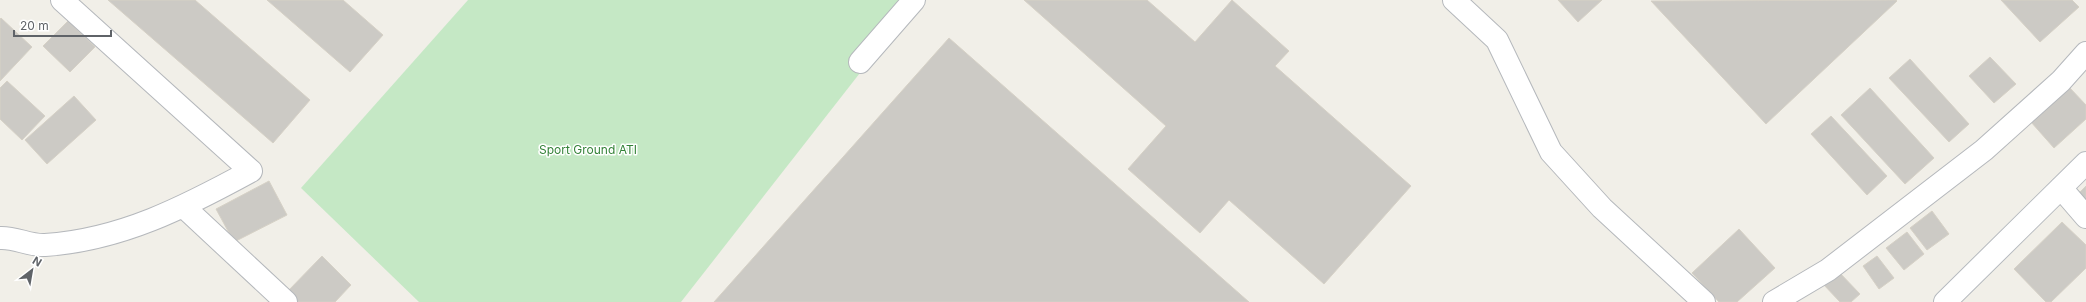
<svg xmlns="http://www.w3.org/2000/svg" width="2086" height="302" viewBox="0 0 2086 302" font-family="Inter,sans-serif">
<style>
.green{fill:#c5e8c5}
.building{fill:#cccac5;stroke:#d6d1c6}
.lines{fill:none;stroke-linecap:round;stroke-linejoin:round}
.street-casing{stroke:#b5b8bc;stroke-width:24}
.secondary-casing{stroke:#b6babf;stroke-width:24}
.street{stroke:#fff;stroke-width:22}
.secondary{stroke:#fff;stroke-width:22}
.labels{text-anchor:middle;stroke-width:3;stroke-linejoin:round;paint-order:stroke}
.park-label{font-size:12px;fill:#348238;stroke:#fff}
</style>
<rect width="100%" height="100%" fill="#f1efe8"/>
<path class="green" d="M468,0H917L681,302H419L301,188Z"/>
<path class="building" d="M108,0H195L310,100L273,143Z
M267,0H343L383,35L350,72Z
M1024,0H1147L1195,42L1232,0L1289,51L1275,66L1411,186L1324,284L1229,200L1200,233L1128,169L1166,126Z
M1558,0H1602L1578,22Z
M1896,0L1897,1L1766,124L1651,1Z
M2001,0H2072L2079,7L2040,42Z
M1,18L32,47L0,81V19Z
M68,21L95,47L70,72L43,46Z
M949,38L1249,302H714Z
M1990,57L2016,84L1994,103L1969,76Z
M1910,59L1969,124L1949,142L1889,78Z
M7,81L45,116L22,140L0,119V88Z
M2069,87L2086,105V119L2054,148L2031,122Z
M1870,88L1934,158L1905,184L1841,115Z
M74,96L96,120L47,164L25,140Z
M1831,116L1887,176L1867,195L1811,134Z
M269,181L287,215L234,242L216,209Z
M2086,186V210L2074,198Z
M1932,211L1949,234L1927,250L1910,228Z
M2062,222L2086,245V268L2051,302H2046L2014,269Z
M1739,229L1775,268L1737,302H1719L1692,273Z
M1907,232L1924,254L1904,270L1886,248Z
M322,256L351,285L335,302H297L287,292Z
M1877,256L1894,278L1879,289L1863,266Z
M1837,270L1860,294L1851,302H1840L1823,284Z"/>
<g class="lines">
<defs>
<path id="street" d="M1454,0L1497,40L1551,152L1602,208L1704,302
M860,62L914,0
M2061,188L2086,217
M184,207L286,302
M0,238C15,237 30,246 45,245C121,240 185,207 251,171L62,0
M1774,302L1828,270L1984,150L2061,81L2086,53"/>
<path id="secondary" d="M1945,302L2086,163"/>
</defs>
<use href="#street" class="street-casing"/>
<use href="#secondary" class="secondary-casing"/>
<use href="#street" class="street"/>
<use href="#secondary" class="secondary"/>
</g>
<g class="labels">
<g class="park-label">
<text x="588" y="154">Sport Ground ATI</text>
</g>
</g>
<g transform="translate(32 270) rotate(31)" stroke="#ffffff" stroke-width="3" paint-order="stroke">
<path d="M0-3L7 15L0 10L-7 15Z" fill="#5f6368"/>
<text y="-6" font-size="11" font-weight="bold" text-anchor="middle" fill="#5f6368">N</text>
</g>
<path d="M14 30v6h97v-6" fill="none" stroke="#5f6368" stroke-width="2"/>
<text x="20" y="30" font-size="12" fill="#5f6368" stroke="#ffffff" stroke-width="3" paint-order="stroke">20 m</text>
</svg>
